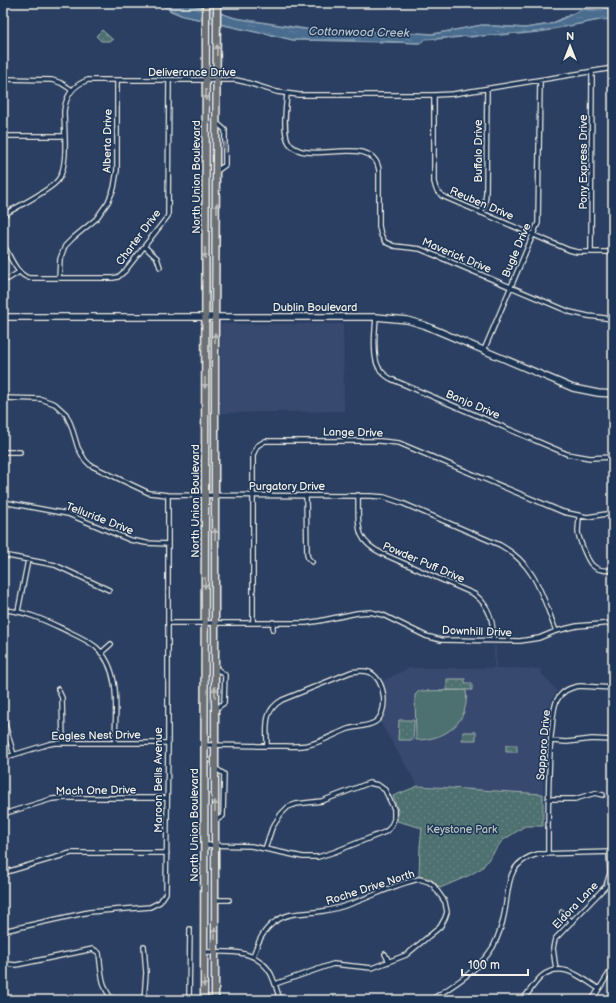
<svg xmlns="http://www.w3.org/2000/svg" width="616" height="1003" viewBox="0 0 616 1003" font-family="'Balsamiq Sans',sans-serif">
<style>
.built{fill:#394a6f}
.grass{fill:#4e6f6f;stroke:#a1b0ac}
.park{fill:url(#park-dots);stroke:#a1b0ac}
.water{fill:url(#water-ripples);stroke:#8da1b3}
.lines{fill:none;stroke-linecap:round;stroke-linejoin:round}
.stream{stroke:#8da1b3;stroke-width:1.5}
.street-casing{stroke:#f4f1e8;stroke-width:6}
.secondary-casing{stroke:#f4f1e8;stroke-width:8}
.primary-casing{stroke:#f4f1e8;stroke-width:9}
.street{stroke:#1d3557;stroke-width:3.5}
.secondary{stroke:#1d3557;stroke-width:5.5}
.primary{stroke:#6a7074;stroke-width:6}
.oneway{fill:#bdbdba}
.oneway2{fill:#68778a}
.labels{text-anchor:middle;stroke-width:3;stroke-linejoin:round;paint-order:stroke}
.street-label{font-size:11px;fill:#f4f1e8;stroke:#1d3557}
.park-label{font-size:11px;fill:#bac4be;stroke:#1d3557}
.water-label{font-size:12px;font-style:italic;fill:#b8c2c9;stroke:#1d3557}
</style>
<defs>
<pattern id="park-dots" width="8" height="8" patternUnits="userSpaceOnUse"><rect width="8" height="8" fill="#4e6f6f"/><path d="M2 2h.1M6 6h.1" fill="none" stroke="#688484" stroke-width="1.8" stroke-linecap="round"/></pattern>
<pattern id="water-ripples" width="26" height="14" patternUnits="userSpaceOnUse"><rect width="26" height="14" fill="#486c8f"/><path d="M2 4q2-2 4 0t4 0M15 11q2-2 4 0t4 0" fill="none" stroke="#63819f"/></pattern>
</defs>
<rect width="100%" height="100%" fill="#2a3f62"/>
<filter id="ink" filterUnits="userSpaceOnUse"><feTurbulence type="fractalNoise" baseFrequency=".025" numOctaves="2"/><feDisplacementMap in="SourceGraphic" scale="8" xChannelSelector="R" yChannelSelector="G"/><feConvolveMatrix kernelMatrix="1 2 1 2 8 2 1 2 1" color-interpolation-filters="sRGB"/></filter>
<g filter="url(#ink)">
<path class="built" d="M221,324H343L344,411L221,413Z
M494,646H496V668L542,669L540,672L557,691L552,699L549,707L543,765V794L418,786L380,722L385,713L387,706L383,681L409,668H494Z"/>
<path class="grass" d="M466,690C470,722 446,740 416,740L415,695L419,691Z
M463,732H476V740H462Z"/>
<path class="park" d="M102,30L113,40L112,41H101L96,36Z
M447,679H465V683H472V690H447Z
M399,720H414L413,740H398Z
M506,745H517V752H506Z
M418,786L543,794V826H525L502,841L482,868L468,876L440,888L431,879L419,876L420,846L422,828L397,821L398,811L393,796Z"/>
<path class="water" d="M156,3H187L235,18L301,29L433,34L482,25L525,28L550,24L583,9L602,10L607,7L613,8V19L594,21L538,32L426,39L420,43L293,40L183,16Z"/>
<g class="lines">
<path class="stream" d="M187,3L205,8
M606,7L613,8
M169,10L183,16L203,20
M220,13L235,18L306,29
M219,24L260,33
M551,24L583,9L596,10
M493,26L525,28L545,25
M564,27L599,20
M310,29L322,30
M376,32L408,33
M264,33L293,40H355
M418,33L433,34L482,25H489
M518,34L538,32L550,30
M500,35L510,34
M482,36L494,35
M470,37L478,36
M450,38L461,37
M436,39L447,38
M379,41L419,43"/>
<defs>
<path id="street" d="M3,79L52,80L61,83L72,90
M287,94C286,106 282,132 289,143C306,168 373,131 379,170V226L381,235L385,242L394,246L420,249L570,312L588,316L613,319
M434,95V182L436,189L442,196L569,250L577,252H613
M3,136H64
M217,171L225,165V130L217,123
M481,213L485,203L486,193L487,89
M3,215C15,208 51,190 58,180C69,166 64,130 64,111C66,95 73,85 88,80H236L245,82L277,92L299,95H434L453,94L613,68
M3,244C10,256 16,274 29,278H113L118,277L125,271L168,216L169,81
M145,247L157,258L160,267
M591,252L592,72
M59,278L60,259L65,246L73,238L96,219L108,202L114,188L117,170V80
M8,279L19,272
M376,317C375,330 372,358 379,368C382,373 386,376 391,379L567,454L590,458L613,457
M484,350L538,223L540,80
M3,398L41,399L55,404L66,414L71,425L78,448L85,460L90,465L96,468L149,493L168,495L371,496L384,497L402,503L500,545C536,565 542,595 556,631
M3,452H20
M306,495L307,554L308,558L312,562
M358,495C359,524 353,540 383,554L474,594C490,606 494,622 493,641
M3,502L68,514L130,540L146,543L168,544
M579,516C579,522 578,527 578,532C579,539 587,560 592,565C598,571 606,571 613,570
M3,555L55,565L109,590
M3,610C24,611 42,619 61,628C73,634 86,639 96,647C122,670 115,712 115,743
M18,611L28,560
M253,622V455L257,446L265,441H380L399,443L563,512L587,517L613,513
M273,622V630
M168,623H306L319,621L357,613L370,612L383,615L426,636L441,640L520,641L539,638L556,631L577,626L613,623
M101,653L111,644
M58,689L62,698L63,743
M215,709L224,703L225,675L216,668
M3,718L14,755
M551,741L567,742L592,739L613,740
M204,745C229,745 253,746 278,746C288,746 299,747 308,745C322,742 335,734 348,729C357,726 367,727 375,722C389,713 386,679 369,672C363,670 357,671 351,672L282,700C263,711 267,727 267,746
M3,758L49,744L55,743H168
M215,768L224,774L223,816L215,821
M548,799H575L595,793L603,795
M3,814L52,799L65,798H167
M204,845L251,846L303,857H318L334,852L385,832L389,829L392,824L394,819V809L385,790L378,785L369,783L322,801L296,804L288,807L281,814L272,828L265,849
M548,854C548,814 548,775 551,736C553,725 552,710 557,700C562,691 571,687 580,686L613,688
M3,873L71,853H167
M216,900H229
M562,912L572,922
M3,931L89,912L150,907L160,902L166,893L168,743V495
M144,946L146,973L144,1000
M204,952C228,952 257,948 271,974C275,982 277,991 280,1000
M385,954L389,962
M253,956C258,943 263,929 276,921C290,911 307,914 323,911C357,906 386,886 419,879L429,882L433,885L445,902L447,912L445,918L440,927L406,955L372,968L333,964L275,984
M6,964L16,965L93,949L99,953C101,969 101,988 113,1000
M556,970L553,948L555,939L606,886L610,873L609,853
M189,1000L190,929
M431,1000C454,985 478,971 493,947C498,937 502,926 504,915C510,888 504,863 538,854L613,852
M522,1000C529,993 534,983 542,976C562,960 582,978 599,989
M592,1000L613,967"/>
<path id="secondary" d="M3,317H376L407,320L424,325L573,388L598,393L613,394"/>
<path id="primary" d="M204,1000L206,3
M215,1000V327L217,3"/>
</defs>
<use href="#street" class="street-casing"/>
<use href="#secondary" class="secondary-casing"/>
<use href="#primary" class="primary-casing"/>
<use href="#street" class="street"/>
<use href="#secondary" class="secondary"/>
<use href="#primary" class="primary"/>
</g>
<defs><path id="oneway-solid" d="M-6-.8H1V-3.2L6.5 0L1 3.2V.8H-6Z"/></defs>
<g class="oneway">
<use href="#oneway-solid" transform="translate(217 50) rotate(-89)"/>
<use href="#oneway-solid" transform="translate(206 95) rotate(90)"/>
<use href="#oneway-solid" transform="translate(217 208) rotate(-89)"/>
<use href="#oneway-solid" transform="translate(205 253) rotate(91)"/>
<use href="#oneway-solid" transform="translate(215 338) rotate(-90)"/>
<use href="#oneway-solid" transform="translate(205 383) rotate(90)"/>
<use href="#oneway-solid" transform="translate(215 534) rotate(-90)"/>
<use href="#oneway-solid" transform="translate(205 583) rotate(90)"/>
<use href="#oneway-solid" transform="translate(215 692) rotate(-90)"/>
<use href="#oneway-solid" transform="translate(215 806) rotate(-90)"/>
<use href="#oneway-solid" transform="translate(215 933) rotate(-89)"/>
<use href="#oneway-solid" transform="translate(204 982) rotate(90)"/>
</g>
<use class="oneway2" href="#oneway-solid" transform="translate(225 147) rotate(-90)"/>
</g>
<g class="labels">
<g class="street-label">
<text x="192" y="76">Deliverance Drive</text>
<text transform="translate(107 141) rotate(-89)" y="4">Alberta Drive</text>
<text transform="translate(478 151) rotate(-90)" y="4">Buffalo Drive</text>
<text transform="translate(583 162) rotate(-90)" y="4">Pony Express Drive</text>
<text transform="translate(196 177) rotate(-90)" y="4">North Union Boulevard</text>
<text transform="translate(482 203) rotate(23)" y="4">Reuben Drive</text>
<text transform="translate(138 237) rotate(-53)" y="4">Charter Drive</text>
<text transform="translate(516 250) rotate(-67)" y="4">Bugle Drive</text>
<text transform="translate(457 255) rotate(23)" y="4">Maverick Drive</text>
<text x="315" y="311">Dublin Boulevard</text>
<text transform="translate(473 404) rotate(23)" y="4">Banjo Drive</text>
<text transform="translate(353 432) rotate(1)" y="4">Lange Drive</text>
<text x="287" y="490">Purgatory Drive</text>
<text transform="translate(195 501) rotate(-90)" y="4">North Union Boulevard</text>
<text transform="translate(100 518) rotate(21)" y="4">Telluride Drive</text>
<text transform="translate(424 562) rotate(23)" y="4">Powder Puff Drive</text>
<text transform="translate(477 631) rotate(2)" y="4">Downhill Drive</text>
<text transform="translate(96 735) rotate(-1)" y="4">Eagles Nest Drive</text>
<text transform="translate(543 745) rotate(-85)" y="4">Sapporo Drive</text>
<text transform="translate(158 780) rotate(-90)" y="4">Maroon Bells Avenue</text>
<text transform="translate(96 790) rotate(-1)" y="4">Mach One Drive</text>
<text transform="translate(194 825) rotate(-90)" y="4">North Union Boulevard</text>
<text transform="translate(370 887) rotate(-18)" y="4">Roche Drive North</text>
<text transform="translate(575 905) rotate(-46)" y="4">Eldora Lane</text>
</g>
<g class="park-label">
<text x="462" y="833">Keystone Park</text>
</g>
<g class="water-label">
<text transform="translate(359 32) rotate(1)" y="4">Cottonwood Creek</text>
</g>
</g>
<rect width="616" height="1003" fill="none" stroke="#1d3557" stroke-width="16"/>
<rect x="8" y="8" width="600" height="987" fill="none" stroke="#f4f1e8" stroke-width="1.5" filter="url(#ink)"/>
<g transform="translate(570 46)" stroke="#1d3557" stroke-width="3" paint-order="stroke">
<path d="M0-3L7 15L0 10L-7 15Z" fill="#f4f1e8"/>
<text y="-6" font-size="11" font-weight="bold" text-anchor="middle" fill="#f4f1e8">N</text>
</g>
<path d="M462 969v6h66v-6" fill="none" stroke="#f4f1e8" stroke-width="2"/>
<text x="468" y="969" font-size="12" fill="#f4f1e8" stroke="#1d3557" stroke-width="3" paint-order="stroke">100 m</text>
</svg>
